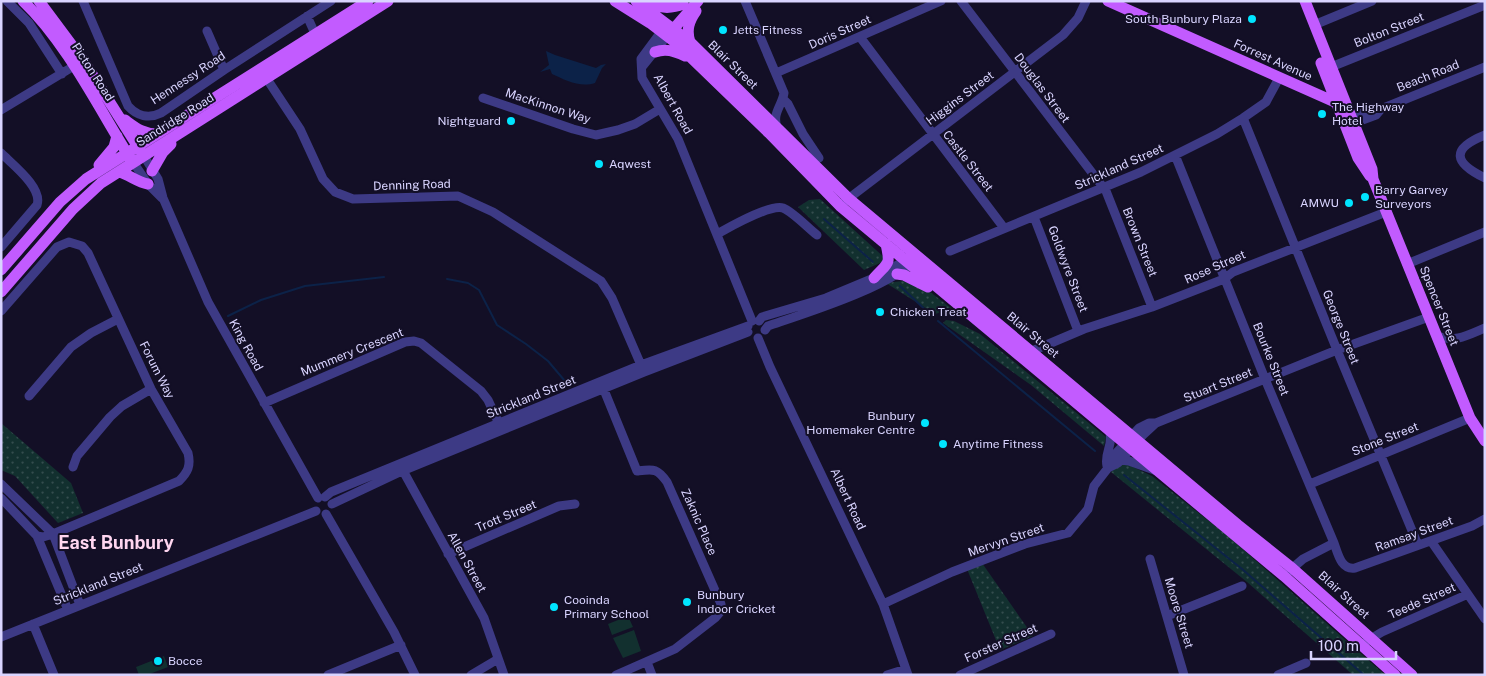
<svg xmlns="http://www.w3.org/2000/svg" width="1486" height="676" viewBox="0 0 1486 676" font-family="'Public Sans',sans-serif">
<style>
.grass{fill:url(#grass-dots)}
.garden{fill:#12302f}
.water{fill:#0c2248}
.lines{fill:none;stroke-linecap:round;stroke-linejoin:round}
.stream{stroke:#0c2248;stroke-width:2}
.minor{stroke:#3d3a85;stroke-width:9}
.major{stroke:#c25bff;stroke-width:11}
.poi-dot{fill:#00e5ff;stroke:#130f26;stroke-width:2}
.labels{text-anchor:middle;stroke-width:4;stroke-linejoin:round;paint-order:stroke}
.poi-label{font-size:12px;fill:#d9d4ff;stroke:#130f26;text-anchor:start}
.street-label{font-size:12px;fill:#d9d4ff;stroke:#130f26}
.district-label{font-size:18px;font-weight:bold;fill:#ffd6f0;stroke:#130f26}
</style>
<defs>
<pattern id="grass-dots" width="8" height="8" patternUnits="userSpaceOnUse" patternTransform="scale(1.25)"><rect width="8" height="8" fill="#12302f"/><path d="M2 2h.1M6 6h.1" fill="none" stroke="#344d4e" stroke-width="1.8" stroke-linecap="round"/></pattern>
</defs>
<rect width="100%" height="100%" fill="#130f26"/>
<path class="grass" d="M820,199L887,260L864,270L798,207L809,200Z
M903,281L921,285L955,311H946L935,314L886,283Z
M946,320L954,321L980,334L1106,437L1104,446L1031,385L943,323Z
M1,423L71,483L83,513L58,523L15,476L1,470Z
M1119,464H1127L1152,476L1229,537L1385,675H1353L1247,582L1111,472Z
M982,563L1033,636L1000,650L967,569Z"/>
<path class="garden" d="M628,616L633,627L612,635L608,624Z
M634,630L641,651L623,658L613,638Z
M164,656L168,667L147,675H139L136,667Z"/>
<path class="water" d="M546,51L555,55L596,68L601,65L606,64L602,68L595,83C580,88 565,80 552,74L550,69L540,72L549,65Z"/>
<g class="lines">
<path class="stream" d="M824,219L873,262
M447,279L468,283L479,290L497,325L526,344L548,361L570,387
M900,286L933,317
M228,316L261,300L305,286L384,277
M938,321L1095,451
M1124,475L1242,569L1364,675"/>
<path class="minor" d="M7,1L29,23L62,74
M83,1L128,106C137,116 149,119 161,113L224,70L331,1
M745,1L784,93C782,106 772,113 777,127
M961,1L1106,191L1152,307
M307,16L317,38
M1314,25L1372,1
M207,31L224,70
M661,32L641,59L642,78L678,139L752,321
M860,37L1004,228
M642,67L667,36
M1331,67L1485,5
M263,73L300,129L323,179L335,192L353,199L458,196L493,212L601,281L612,298L644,372
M776,73L941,1
M483,98L573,129L596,135L618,130L635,124L660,109
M783,99L788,104L803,134L819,158
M1,110L79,63
M1243,118L1337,350L1418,545
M1345,120L1373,108L1381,109L1485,67
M1349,125L1376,115L1381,109
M1485,135C1450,149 1454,163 1485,178
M1,153C13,165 43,188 37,205L1,247
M1175,155L1265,379L1334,543C1338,554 1341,570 1355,568L1472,526L1485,519
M144,156L158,179L163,198L208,302L318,498
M133,162L148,184L162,198
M844,202L1063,35L1078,18L1086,1
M1034,217L1078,331
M717,234C730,227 770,204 783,208C793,212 808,228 817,235
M950,251L1141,172L1217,134L1243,118L1266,102L1279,78
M1407,264L1485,232
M1,311L57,247L69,242L82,246L88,253L151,389L188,453C191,466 188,472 179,481L53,534L43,537L37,536
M759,321L762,317L826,298L874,278L910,258
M765,330L768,326C800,315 897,285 914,259
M1437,336C1455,343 1468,335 1485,328
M758,338L770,367L883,604L908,675
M1028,356L1032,351L1084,329L1152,307L1224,279L1233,272L1386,212
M602,385L637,471C654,469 657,468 667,482L721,604V611L715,618L675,649L616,675
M29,396L71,347L91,333L118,319
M264,403L405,342L414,341L421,343L481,391L488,400L501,428
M1120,460L1129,461L1157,471
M1107,466C1104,453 1113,446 1110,433
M73,467L77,456L110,417L122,406L151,389
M401,467L484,618L504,675
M1108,468L1118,463L1143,435L1156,423
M1,484L53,534L80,605
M1310,484L1470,418
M325,497L331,492L641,365L748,326
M1,498L37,536L68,610
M332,504L402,471L644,372L748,332
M326,514L394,632L415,675
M1431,541L1485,619
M448,554L559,506L575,504
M1150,559L1184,675
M1288,572L1303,559L1334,543
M883,604L952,572L1025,544L1068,533L1088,509L1094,486L1108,468L1112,458L1118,451L1139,428L1149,423H1156L1337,350L1429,317
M1167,616L1242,586
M33,624L54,675
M1,637L316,511
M1367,641L1382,632L1466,595
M647,662L652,675
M328,675L401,645
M471,675L498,659
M887,675L906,669
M960,675L1051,634
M1278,675L1306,663"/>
<path class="major" d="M23,1C67,43 98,107 130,158
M39,1L83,60L140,150
M615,1L650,23L676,43L769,133L840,206L1284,576L1395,675
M636,1L690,42L848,198L1238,525L1292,568L1412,675
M644,1C657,8 669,10 683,4
M1108,1L1337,103L1349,113
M1305,1L1372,169L1373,179L1470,418L1485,441
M670,33L698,1
M690,42C686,30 689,21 696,11
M655,52C666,48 674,51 685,56
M1321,63L1358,158L1370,176
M125,120C136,128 143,134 157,134
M99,165L114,147L117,136
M152,171L163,152L171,144
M119,172C130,175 137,182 148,184
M1,270L60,202L86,179L368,1
M897,274L904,275L928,287
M874,278C888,262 891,266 886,244
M1,292L73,209L101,183L388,1"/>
</g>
<g class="poi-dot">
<circle cx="1252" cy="19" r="5"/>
<circle cx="723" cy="30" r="5"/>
<circle cx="1322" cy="114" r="5"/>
<circle cx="511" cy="121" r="5"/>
<circle cx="599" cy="164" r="5"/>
<circle cx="1365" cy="197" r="5"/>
<circle cx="1349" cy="203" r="5"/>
<circle cx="880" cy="312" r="5"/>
<circle cx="925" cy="423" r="5"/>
<circle cx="943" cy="444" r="5"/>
<circle cx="687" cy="602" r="5"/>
<circle cx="554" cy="607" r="5"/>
<circle cx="158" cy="661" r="5"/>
</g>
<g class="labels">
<g class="poi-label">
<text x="1242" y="23" text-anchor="end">South Bunbury Plaza</text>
<text x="733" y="34">Jetts Fitness</text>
<text x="1332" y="111">The Highway<tspan x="1332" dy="14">Hotel</tspan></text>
<text x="501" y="125" text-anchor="end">Nightguard</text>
<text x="609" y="168">Aqwest</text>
<text x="1375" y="194">Barry Garvey<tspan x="1375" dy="14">Surveyors</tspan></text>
<text x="1339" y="207" text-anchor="end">AMWU</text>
<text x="890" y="316">Chicken Treat</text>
<text x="915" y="420" text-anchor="end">Bunbury<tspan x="915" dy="14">Homemaker Centre</tspan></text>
<text x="953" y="448">Anytime Fitness</text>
<text x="697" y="599">Bunbury<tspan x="697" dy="14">Indoor Cricket</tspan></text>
<text x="564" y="604">Cooinda<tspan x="564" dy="14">Primary School</tspan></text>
<text x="168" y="665">Bocce</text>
</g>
<g class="street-label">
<text transform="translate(1389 30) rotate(-22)" y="4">Bolton Street</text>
<text transform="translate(840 32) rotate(-24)" y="4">Doris Street</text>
<text transform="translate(1273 60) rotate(24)" y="4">Forrest Avenue</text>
<text transform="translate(733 65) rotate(44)" y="4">Blair Street</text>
<text transform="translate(93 72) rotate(57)" y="4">Picton Road</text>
<text transform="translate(1428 76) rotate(-22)" y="4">Beach Road</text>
<text transform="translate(188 78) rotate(-33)" y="4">Hennessy Road</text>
<text transform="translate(1042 88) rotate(53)" y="4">Douglas Street</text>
<text transform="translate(960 98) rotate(-37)" y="4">Higgins Street</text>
<text transform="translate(673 104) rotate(61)" y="4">Albert Road</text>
<text transform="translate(548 106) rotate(18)" y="4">MacKinnon Way</text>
<text transform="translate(175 120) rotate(-32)" y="4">Sandridge Road</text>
<text transform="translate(968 161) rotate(52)" y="4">Castle Street</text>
<text transform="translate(1119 167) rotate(-24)" y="4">Strickland Street</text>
<text transform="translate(412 185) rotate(-2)" y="4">Denning Road</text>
<text transform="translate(1140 242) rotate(68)" y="4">Brown Street</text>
<text transform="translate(1215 267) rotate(-24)" y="4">Rose Street</text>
<text transform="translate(1068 269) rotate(69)" y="4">Goldwyre Street</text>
<text transform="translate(1439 306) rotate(68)" y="4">Spencer Street</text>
<text transform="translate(1341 327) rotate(68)" y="4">George Street</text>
<text transform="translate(1033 335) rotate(40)" y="4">Blair Street</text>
<text transform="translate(246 345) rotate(61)" y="4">King Road</text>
<text transform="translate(352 352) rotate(-22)" y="4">Mummery Crescent</text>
<text transform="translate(1271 359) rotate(68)" y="4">Bourke Street</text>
<text transform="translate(157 370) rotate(63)" y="4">Forum Way</text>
<text transform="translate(1218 385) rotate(-22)" y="4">Stuart Street</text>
<text transform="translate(531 397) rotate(-22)" y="4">Strickland Street</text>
<text transform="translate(1385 439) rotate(-22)" y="4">Stone Street</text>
<text transform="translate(848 499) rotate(65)" y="4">Albert Road</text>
<text transform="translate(506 516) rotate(-23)" y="4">Trott Street</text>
<text transform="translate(699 522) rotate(66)" y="4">Zaknic Place</text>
<text transform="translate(1414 534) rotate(-20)" y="4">Ramsay Street</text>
<text transform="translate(1006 540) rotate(-19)" y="4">Mervyn Street</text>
<text transform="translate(467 562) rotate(61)" y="4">Allen Street</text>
<text transform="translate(98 584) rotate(-22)" y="4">Strickland Street</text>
<text transform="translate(1344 595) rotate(42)" y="4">Blair Street</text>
<text transform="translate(1422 601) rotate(-24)" y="4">Teede Street</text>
<text transform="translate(1179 613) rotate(73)" y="4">Moore Street</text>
<text transform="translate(1001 643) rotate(-24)" y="4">Forster Street</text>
</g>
<g class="district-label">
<text x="116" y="549">East Bunbury</text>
</g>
</g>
<rect width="1486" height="676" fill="none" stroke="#d9d4ff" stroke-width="5"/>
<path d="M1311 651v8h85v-8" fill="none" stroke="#d9d4ff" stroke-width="2.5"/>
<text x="1318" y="651" font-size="15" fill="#d9d4ff" stroke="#130f26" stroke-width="4" paint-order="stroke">100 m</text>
</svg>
